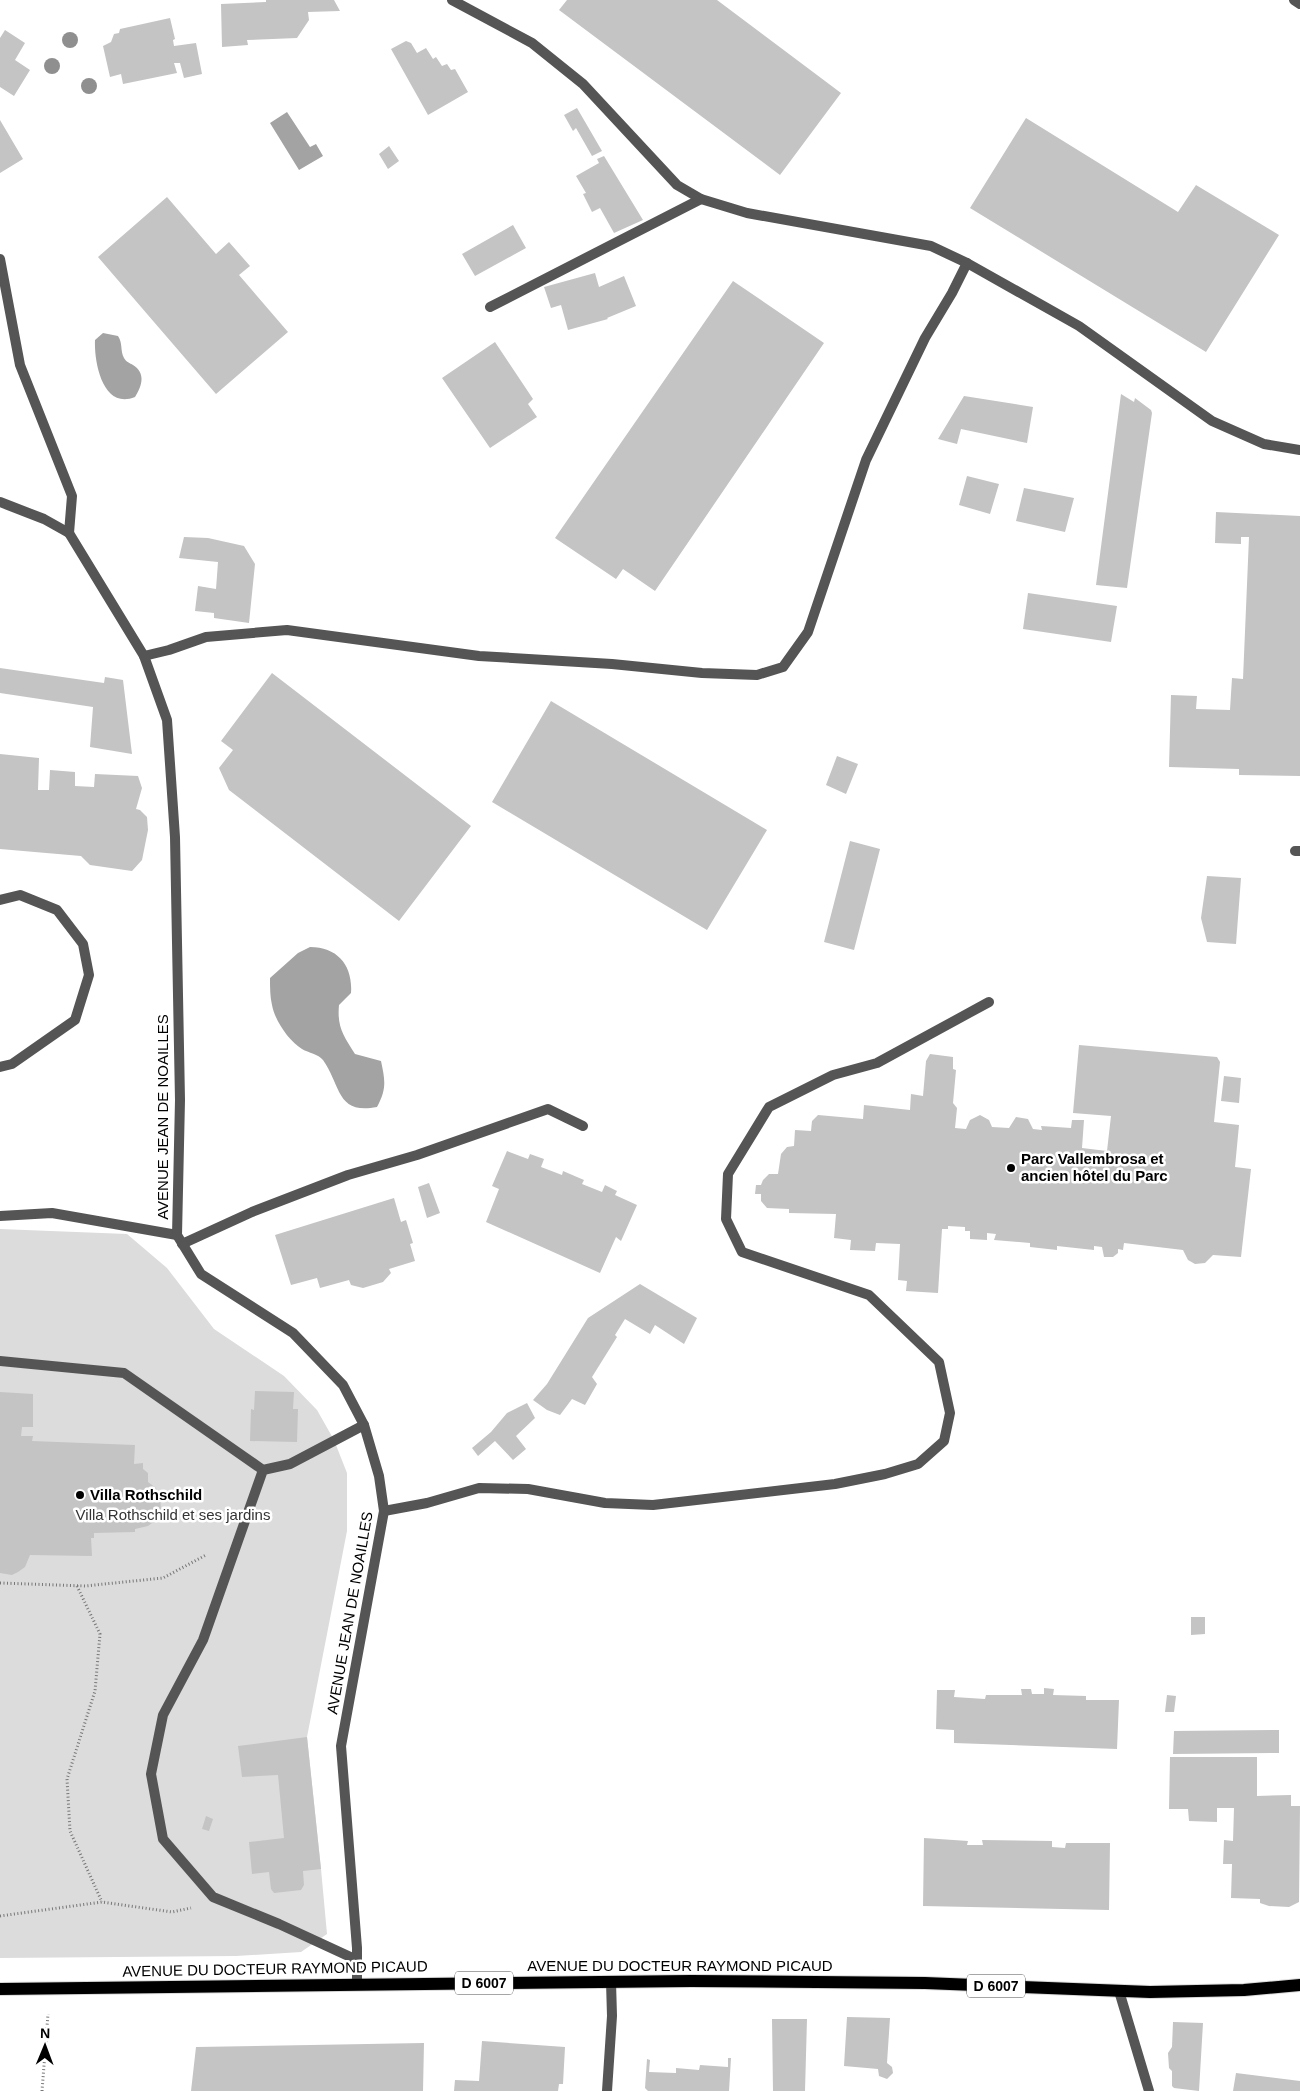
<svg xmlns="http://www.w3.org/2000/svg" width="1300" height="2091" viewBox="0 0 1300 2091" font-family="Helvetica,sans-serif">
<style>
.green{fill:#dcdcdc}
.water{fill:#a3a3a3}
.building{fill:#c4c4c4}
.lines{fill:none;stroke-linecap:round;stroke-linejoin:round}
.primary-casing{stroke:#dbdbdb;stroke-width:14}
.path{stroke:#777;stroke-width:3;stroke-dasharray:1 2.5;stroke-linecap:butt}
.lane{stroke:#555;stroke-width:10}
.street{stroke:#555;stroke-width:10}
.primary{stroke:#000;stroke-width:12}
.tree{fill:#8f8f8f}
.poi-dot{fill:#000;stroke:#fff;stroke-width:2}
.labels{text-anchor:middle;stroke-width:5;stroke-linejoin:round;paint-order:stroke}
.shield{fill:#fff;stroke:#4c4c4c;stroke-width:1}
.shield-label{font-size:14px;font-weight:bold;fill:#000}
.street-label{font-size:15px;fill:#000;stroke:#fff}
.poi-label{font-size:15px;font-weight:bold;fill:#000;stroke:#fff;text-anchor:start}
.park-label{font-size:15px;fill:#333;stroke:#fff}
</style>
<rect width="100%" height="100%" fill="#fff"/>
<path class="green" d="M0,1229L127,1234L167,1268L214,1329L284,1376L317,1410L334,1440L347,1473V1531L307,1737L321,1869L327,1934L301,1952L236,1956L0,1958Z"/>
<path class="water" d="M287,112L310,147L316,144L323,156L299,170L270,123Z
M103,333L118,336C123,343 120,351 124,358C126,362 130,363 133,365C146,373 142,386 135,397C103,410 94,363 95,340Z
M310,947C338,947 353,966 351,993L339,1005C337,1027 343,1035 355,1054L381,1061C385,1080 387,1089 377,1107C336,1115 341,1085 323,1060C318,1054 309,1053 302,1049C289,1041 275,1021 272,1005C270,997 270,987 270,978L298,953Z"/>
<path class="building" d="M266,0H334L340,11L308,12L309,20L297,38L247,40L248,45L222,47L221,4L266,2Z
M567,0H717L841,93L780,175L559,10Z
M170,18L175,39L173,40L174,46L196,43L202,74L184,78L180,63H174L177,73L123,84L121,74L110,77L103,46L111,42L114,34L119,33L120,29Z
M5,30L25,43L15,60L30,70L14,96L0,87V38Z
M406,41L411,43L417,53L426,48L433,59L436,57L442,66L447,64L451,70L455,69L468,92L428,115L391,49Z
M577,108L602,151L592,156L576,128L573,131L564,115Z
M1026,118L1178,212L1196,185L1279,235L1206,352L970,208Z
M0,120L23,159L0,173Z
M389,146L399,161L388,169L379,154Z
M604,156L643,220L614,233L600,208L592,212L583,194L586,193L576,176L599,163L597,159Z
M167,197L216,254L229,242L250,266L239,275L288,332L216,394L98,257Z
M513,225L526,248L475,276L462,254Z
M595,273L599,287L624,276L636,306L607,318L608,319L568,330L561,305L551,308L544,287Z
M733,281L824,343L655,591L623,569L616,579L555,538Z
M495,342L533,399L528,404L537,417L490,448L442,378Z
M1121,394L1134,402L1135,398L1151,410L1152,413L1127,588L1096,585Z
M964,396L1033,407L1027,443L961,429L957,444L938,439Z
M967,476L999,484L990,514L959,505Z
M1024,488L1074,498L1065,532L1016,521Z
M1216,512L1300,516V776L1239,775V769L1169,767L1171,695L1197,696L1196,709L1230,710L1232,678L1243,679L1249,537H1241V544L1215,543Z
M184,537L208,538L244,546L255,564L249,623L214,618V613L195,611L198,586L216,589L218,562L179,558Z
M1028,593L1117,606L1111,642L1023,629Z
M0,668L104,683L105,677L123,680L132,754L90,747L93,707L0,693Z
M272,673L471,826L399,921L229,790L219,768L233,750L221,741Z
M551,701L767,830L707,930L492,802Z
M0,754L39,758L38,790H49L50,770L75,772V786L94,787L95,774L138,776L142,788L136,809L140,810L147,817L148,830L142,860L132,871L90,865L81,856L0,849Z
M837,756L858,764L846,794L826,785Z
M850,841L880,849L854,950L824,942Z
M1207,876L1241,878L1236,944L1207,942L1201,918Z
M1079,1045L1217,1057L1220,1062L1214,1122L1239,1125L1235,1167L1251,1169L1241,1257L1213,1255L1205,1263L1195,1264L1188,1260L1183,1250L1124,1243L1123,1250L1118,1249V1253L1113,1257H1104L1102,1247L1094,1246V1250L1057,1246V1250L1030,1247V1243L994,1240L996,1234L987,1233V1240L970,1239V1231H965V1227L948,1226V1229H942L938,1293L906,1291L907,1281L898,1280L900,1244L876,1243L875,1251L850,1250L851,1240L834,1238L836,1214L789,1213V1209L767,1208L761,1201V1194H755L756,1185H761L763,1180L769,1174H778L781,1154L787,1147L794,1146L795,1130L811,1131L812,1121L818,1115L863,1119L864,1105L910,1110L911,1094L923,1096L926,1061L930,1054L953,1057V1069L956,1070L953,1103L957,1108L955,1128L966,1129L970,1120L980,1115L989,1120L992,1127L1009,1128L1016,1117L1028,1119L1033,1129L1042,1130L1041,1126L1071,1128L1072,1120H1084L1082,1148L1107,1151L1111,1116L1073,1113Z
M1224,1076L1241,1078L1239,1103L1221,1101Z
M507,1151L528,1159L530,1154L544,1159L541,1167L562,1175L563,1171L584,1180L582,1184L602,1192L605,1185L617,1191L615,1195L637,1205L621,1241L616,1237L600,1273L486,1222L499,1189L492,1186Z
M429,1183L440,1213L427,1218L418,1187Z
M394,1198L401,1222L406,1220L413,1243L410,1244L415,1261L389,1269L391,1273L383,1282L363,1288L351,1285L349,1280L320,1288L317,1278L291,1285L275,1235Z
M640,1284L697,1318L684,1344L655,1325L650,1334L625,1319L615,1335L617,1337L592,1377L597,1384L585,1405L572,1399L560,1415L547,1410L533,1400L547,1384L588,1318Z
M255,1391L294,1392L293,1409H298L297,1442L250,1441L251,1409L254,1410Z
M0,1392L33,1394V1427H22L21,1436H33L32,1441L135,1445L134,1464L143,1463V1469L148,1473V1482L156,1488L160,1497L161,1510L156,1520L148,1526L135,1529V1532L94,1533V1538H91L92,1556L30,1555L25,1567L18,1572L12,1575L0,1573Z
M527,1403L535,1418L516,1436L526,1449L513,1460L495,1441L478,1456L472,1448L491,1432L507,1413Z
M1191,1617H1205V1634L1191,1635Z
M1044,1688L1054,1689L1053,1695L1086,1696V1700H1119L1117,1749L954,1743V1730L936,1729L937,1690H955L954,1697L985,1699L986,1695H1022L1021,1689H1031L1032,1694H1044Z
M1167,1695L1176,1696L1174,1712H1165Z
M1279,1730V1753L1173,1754L1174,1731Z
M307,1737L321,1869L303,1871L304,1885L301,1890L274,1893L271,1889L269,1872L252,1874L249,1842L284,1838L278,1775L242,1777L238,1746Z
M1170,1757H1257V1796L1291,1795V1806H1300L1299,1902L1289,1907L1269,1906L1260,1903V1899L1231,1898L1232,1864H1223L1224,1840L1233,1841L1234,1808H1217V1822L1189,1821L1188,1809H1169Z
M206,1816L213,1819L209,1831L202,1829Z
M924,1838L968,1841L967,1845H983L982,1840L1052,1841V1847L1065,1848L1066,1843H1110L1109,1910L923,1906Z
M847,2017L890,2018L887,2063L892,2067L893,2073L887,2079L879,2076L878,2069L844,2066Z
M772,2019H807L805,2091H773Z
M1173,2022L1203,2023L1199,2091L1174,2088L1172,2086V2071L1169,2068L1168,2053L1172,2047Z
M482,2041L565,2047L563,2084H559L558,2091H454L455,2080L479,2081Z
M424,2043L423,2091H191L196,2047Z
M728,2058H731L729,2091H648L645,2088L647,2059L650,2060L649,2072L676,2073V2068L699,2070L700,2065L728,2067Z
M1236,2073L1300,2081V2091H1233Z"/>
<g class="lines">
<defs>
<path id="primary" d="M0,1989L691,1981L925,1983L1150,1992L1244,1990L1300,1985"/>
</defs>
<use href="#primary" class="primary-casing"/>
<path class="path" d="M0,1583L85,1586L163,1578L206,1555
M77,1586L100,1634L95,1691L67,1779L70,1831L102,1902
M0,1916L102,1902L172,1912L191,1908
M42,2091L48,2014"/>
<path class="lane" d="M1294,0L1300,4
M0,259L20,365L72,496L69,533
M490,307L701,199
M144,656L169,650L206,637L287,630L479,656L612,664L702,673L757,675L783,667L808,632L866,460L925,338L952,293L967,263
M1295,851H1300
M0,900L20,895L57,910L83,944L89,975L75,1020L12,1064L0,1067
M0,1216L52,1213L177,1235
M182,1244L252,1212L348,1175L417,1155L548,1109L583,1126
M0,1361L124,1373L263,1470L290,1464L364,1425
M263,1470L203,1640L163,1715L151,1774L163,1839L213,1897L279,1924L357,1960
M384,1511L427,1503L479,1488L528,1489L605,1503L653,1505L835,1484L885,1474L918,1464L944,1441L950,1413L939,1362L869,1295L742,1252L726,1219L728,1174L769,1107L833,1075L877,1063L989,1002"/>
<path class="street" d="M452,0L532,43L583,84L677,185L701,199L747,213L931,246L967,263L1079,326L1212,421L1264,444L1300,450
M0,502L44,519L69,533L144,656L167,720L175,837L180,1100L177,1235L201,1274L293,1333L343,1385L364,1425L379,1476L384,1511L341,1746L357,1948V1983
M1119,1991L1149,2091
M607,2091L612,2016L611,1982"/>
<use href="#primary" class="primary"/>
</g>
<g class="tree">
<circle cx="70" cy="40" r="8"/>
<circle cx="52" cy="66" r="8"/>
<circle cx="89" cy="86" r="8"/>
</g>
<g class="poi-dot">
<circle cx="1011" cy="1168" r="5"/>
<circle cx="80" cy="1495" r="5"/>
</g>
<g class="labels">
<g class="shield">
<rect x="455" y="1971.5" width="58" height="23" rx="4"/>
<rect x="967" y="1974.5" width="58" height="23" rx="4"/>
</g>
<g class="shield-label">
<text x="484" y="1988">D 6007</text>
<text x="996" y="1991">D 6007</text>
</g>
<g class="street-label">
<text transform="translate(163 1117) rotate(-90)" y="5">AVENUE JEAN DE NOAILLES</text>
<text transform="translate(350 1613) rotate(-80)" y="5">AVENUE JEAN DE NOAILLES</text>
<text x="680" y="1971">AVENUE DU DOCTEUR RAYMOND PICAUD</text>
<text transform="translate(275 1969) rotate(-1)" y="5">AVENUE DU DOCTEUR RAYMOND PICAUD</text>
</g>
<g class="poi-label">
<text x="1021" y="1164">Parc Vallembrosa et<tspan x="1021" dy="17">ancien hôtel du Parc</tspan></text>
<text x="90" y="1500">Villa Rothschild</text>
</g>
<g class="park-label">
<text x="173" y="1520">Villa Rothschild et ses jardins</text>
</g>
</g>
<g transform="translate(45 2046) rotate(1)" stroke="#ffffff" stroke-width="4" paint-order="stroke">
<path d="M0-4L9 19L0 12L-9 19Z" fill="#000000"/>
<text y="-8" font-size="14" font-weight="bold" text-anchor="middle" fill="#000000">N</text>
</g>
</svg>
